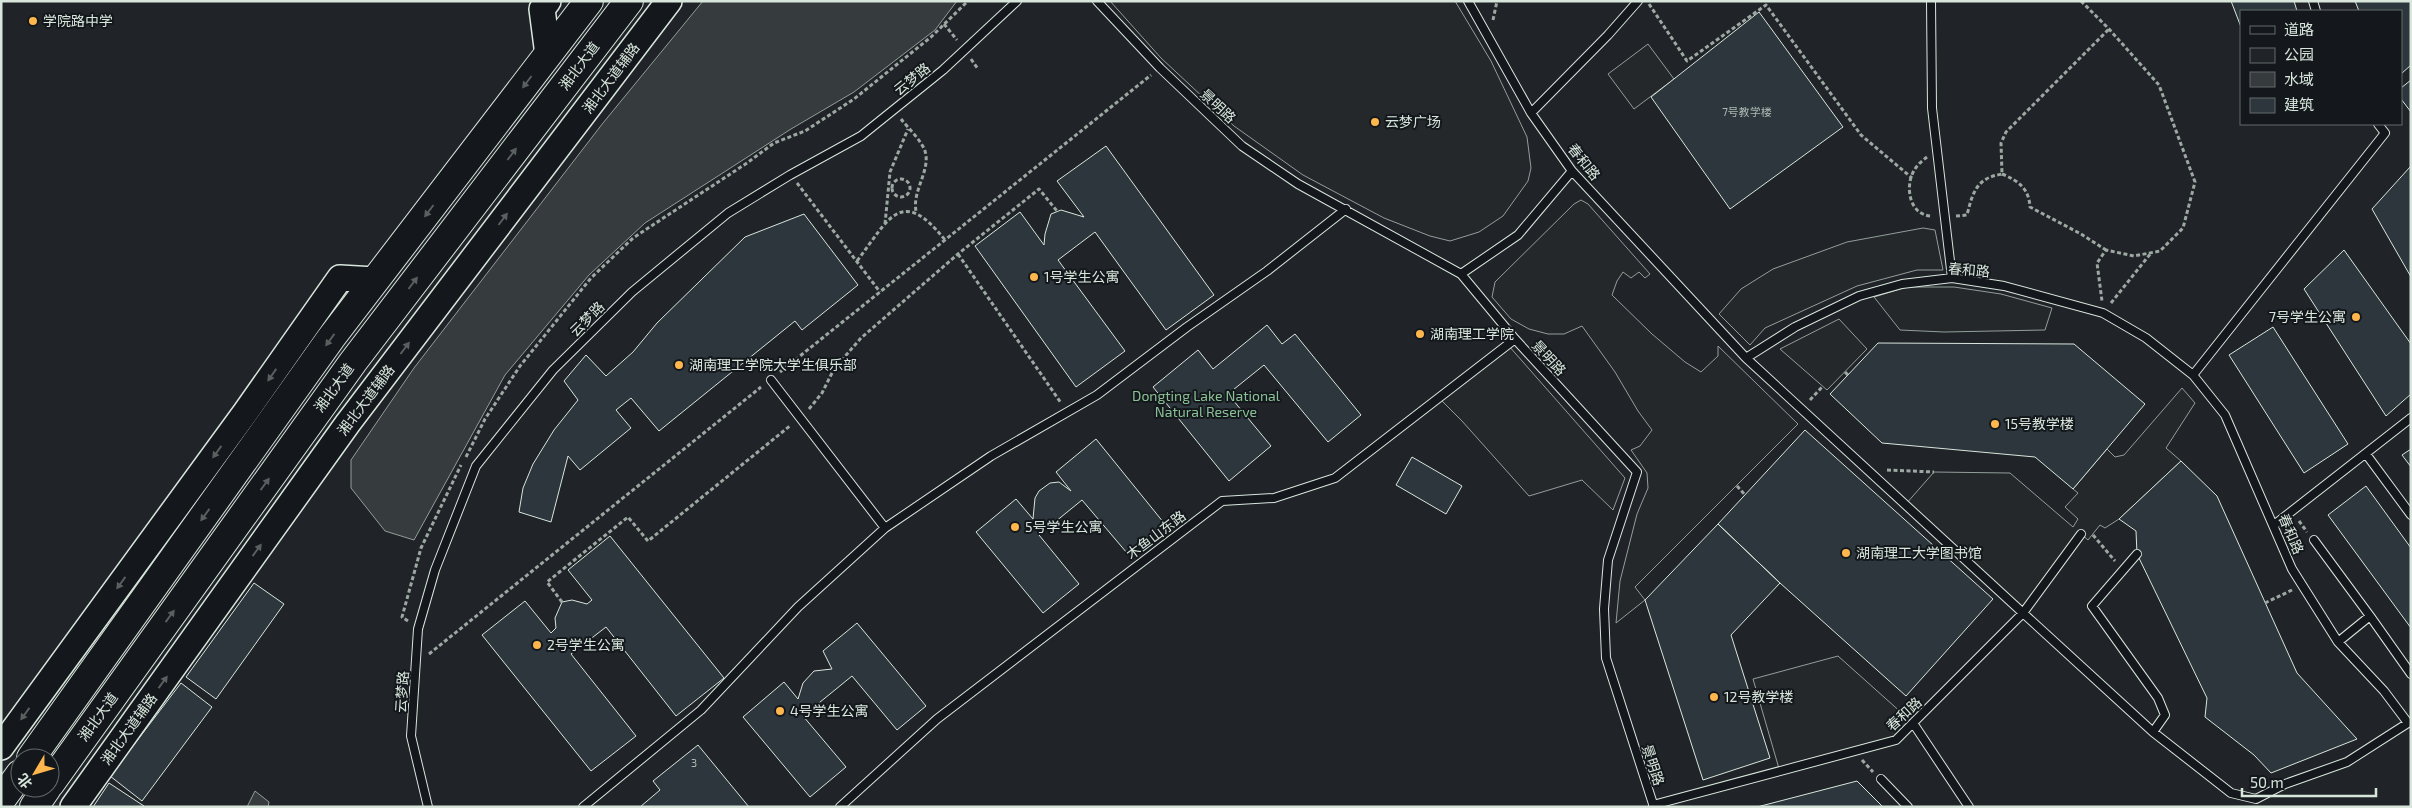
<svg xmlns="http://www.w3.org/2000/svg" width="2412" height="808" viewBox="0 0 2412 808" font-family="'Exo 2','Noto Sans SC',sans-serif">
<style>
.green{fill:#202428;stroke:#939e99;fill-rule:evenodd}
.parking{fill:#24282b;stroke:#939e99}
.water{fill:#363b3e;stroke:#939e99}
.building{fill:#2c363c;stroke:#d8e6dc}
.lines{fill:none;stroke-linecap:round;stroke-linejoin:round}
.lane-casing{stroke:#d8e6dc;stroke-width:10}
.primary-casing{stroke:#d8e6dc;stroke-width:28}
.highway-casing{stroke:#d8e6dc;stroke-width:30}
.path{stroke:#9da8a2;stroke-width:3;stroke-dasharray:4 2.5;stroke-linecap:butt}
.lane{stroke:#14181c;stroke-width:8}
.primary{stroke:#14181c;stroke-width:25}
.highway{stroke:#14181c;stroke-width:28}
.oneway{fill:#59605f}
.poi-dot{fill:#ffb74d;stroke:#14181c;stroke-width:2}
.labels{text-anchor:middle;stroke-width:4;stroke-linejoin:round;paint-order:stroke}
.number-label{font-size:11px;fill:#adbab4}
.poi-label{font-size:14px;fill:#d8e6dc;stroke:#14181c;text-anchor:start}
.street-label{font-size:14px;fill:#d8e6dc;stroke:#14181c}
.park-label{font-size:14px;fill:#8ac095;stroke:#14181c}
</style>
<rect width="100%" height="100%" fill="#14181c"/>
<path class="green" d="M1,1H2411V807H1ZM2241,11H2401V124H2241ZM20,758H50V788H20Z"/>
<path class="parking" d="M1110,1H1455L1491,61L1527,137L1531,168L1528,181L1503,216L1479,232L1450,241L1430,236L1384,218L1303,175L1234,126L1161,58Z
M1648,44L1674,79L1634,109L1608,74Z
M1581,200L1588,204L1650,274L1645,278L1639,272L1631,278L1623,272L1617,281L1612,295L1652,334L1685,362L1701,372L1718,356V346L1798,424L1635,587L1645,600L1616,623L1620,581L1637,514L1648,488L1647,473L1631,450L1640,446L1652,430L1638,411L1615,372L1582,326L1564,334H1548L1529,329L1511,319L1492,297L1495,282L1574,204Z
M1923,228L1935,230L1943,270H1917L1857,286L1765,328L1750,345L1719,314L1741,289L1773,269L1847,242Z
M1907,287H1954L2001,294L2052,308L2045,330L1944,332L1900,330L1874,297Z
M1839,319L1867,349L1827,390L1780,349Z
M1508,345L1625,478L1613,510L1582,480L1529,496L1462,421L1440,399Z
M2182,388L2195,403L2166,448L2181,461L2119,519L2105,528L2100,525L2088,540L2081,534L2023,613L1905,505L1934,472L2010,473L2073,527L2078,519L2065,507L2078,493L2073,489L2107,449L2115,457L2124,455Z
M1838,656L1913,723L1896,740L1780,772L1753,679Z"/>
<path class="water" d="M703,1H957L935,30L854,92L791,129L645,223L589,275L505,375L414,540L385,531L351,488V460L414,368L603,123Z
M255,791L269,802L268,807H247Z"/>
<path class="building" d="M2231,1H2294L2297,11H2241V27Z
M2355,1H2411V65L2401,74V11H2359Z
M1759,12L1843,127L1730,209L1651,97Z
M2411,80V112L2401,99V88Z
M1106,146L1214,295L1166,330L1095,232L1058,260L1125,351L1076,387L975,246L1020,212L1044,245L1045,234L1051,214L1061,210L1084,217L1057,181Z
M2410,167L2411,169V277L2372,209Z
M804,214L858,285L802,330L795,321L659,431L631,398L616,410L631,428L580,470L568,456L551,522L519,512L523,488L533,464L554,430L578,400L564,381L586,355L606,376L633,352L657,323L745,237Z
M2344,250L2411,344V394L2386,416L2304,289Z
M1267,325L1282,344L1295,334L1361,415L1328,442L1264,365L1228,394L1271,446L1229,481L1153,387L1198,350L1213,369Z
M2273,327L2348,444L2304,473L2229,355Z
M1878,343L2074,344L2145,404L2073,489L2035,457L1882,443L1830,394Z
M1805,430L1993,599L1906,696L1780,583L1718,524Z
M1096,439L1164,523L1127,553L1082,500L1039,535L1079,584L1043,613L976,532L1016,499L1033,519L1035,498L1039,491L1050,483L1059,482L1071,491L1056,472Z
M2411,449V467L2402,455Z
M1412,457L1462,486L1446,514L1396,485Z
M2181,461L2217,496L2297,673L2357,739L2271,773L2254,755L2205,717L2207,698L2137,554L2136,531L2119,519Z
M2366,486L2411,548V628L2328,515Z
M1718,524L1780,583L1731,635L1770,758L1703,780L1645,600Z
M610,536L724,678L676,716L606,627L571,654L636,736L591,771L482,635L525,601L551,633L556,628L555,618L562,602L572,600L587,604L592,600L568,570Z
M254,583L284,604L216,699L186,677Z
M857,623L926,706L897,730L852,676L803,716L846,767L810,797L743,717L784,682L798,699L803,683L814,671L832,669L823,651Z
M181,683L212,707L142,801L110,776Z
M698,745L749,807H640L660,790L653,781Z
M1857,781L1883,807H1757Z
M109,783L144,806L143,807H93Z"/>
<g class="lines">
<defs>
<path id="lane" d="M1097,1L1160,68L1242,146L1298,184L1461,274L1515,339L1637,472L1608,560L1604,609L1606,658L1654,807
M1468,1L1531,113L1572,171L1746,358L1795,327L1859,296L1902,284L1952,278L2004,286L2103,313L2146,338L2193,375L2225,415L2292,569L2338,642L2384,691L2408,723L2347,762L2285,784L2256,799L2231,793L2153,732L2023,613L1896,740L1653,805
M1931,1L1932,108L1952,278
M2313,1L2316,11
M1531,113L1608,35L1638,1
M1461,274L1518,235L1572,171
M1746,358L2023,613L2081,534
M2193,375L2385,133L2378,124
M771,380L885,528
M2366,454L2411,515
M2274,525L2411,418
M2314,540L2370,616
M2137,554L2092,606L2158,698L2165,715L2153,732
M2338,642L2370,616L2411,674
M1913,723L1969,807
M1881,779L1908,807
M428,807L411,736L418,629L435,570L476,466L553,370L632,292L728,213L790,175L861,136L943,70L1017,1
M583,807L701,710L798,607L885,528L991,456L1097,395L1187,327L1267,271L1346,209
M840,807L937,719L1222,501L1274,498L1335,478L1515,339"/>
<path id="primary" d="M548,55L542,9L548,1
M1,747L245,413L340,278L375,280
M73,807L348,423L669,1"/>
<path id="highway" d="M31,758L331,338L589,1
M50,784L353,362L629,1
M1,800L20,774
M34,807L47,788"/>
</defs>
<use href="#lane" class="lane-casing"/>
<use href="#primary" class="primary-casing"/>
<use href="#highway" class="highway-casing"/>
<path class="path" d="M2081,1L2109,29L2159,85L2195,182L2183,228L2160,251L2134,256L2106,250L2097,263L2102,301
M1649,4L1687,61L1766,5L1861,135L1912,178
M1493,20L1497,1
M944,24L957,40
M971,59L978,69
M901,119C908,128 921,140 925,151C931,170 912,191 916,211
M1927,157C1923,160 1918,164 1915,169C1904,185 1909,216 1932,216
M2002,174C2019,181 2029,189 2030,207L2081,234L2106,250
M892 188a9 9 0 1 1 18 0a9 9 0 1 1-18 0Z
M797,183L880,292
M1956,216L1967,215C1973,191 1977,178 2002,174L2001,143L2006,132L2109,29
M885,224L890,172L908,129
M958,254L1061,403
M857,261C889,219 901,185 945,240
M2111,303L2151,253
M780,372L1151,75
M1845,372L1848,375
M1810,400L1823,386
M809,409L822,393L834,369L861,338L958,254L1039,189L1057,211
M466,457L485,419L520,366L591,278L633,238L747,163L774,143L805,131L854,99L931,37L968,1
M1887,470L1934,472
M1737,486L1745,495
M2299,521L2307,532
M2093,535L2115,561
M562,602L547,582L628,517L648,541L791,425
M2265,603L2292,590
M408,621L402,617L421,548L461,465
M429,654L761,387
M1862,760L1873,772"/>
<use href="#lane" class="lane"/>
<use href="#primary" class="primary"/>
<use href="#highway" class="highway"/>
</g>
<defs><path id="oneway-solid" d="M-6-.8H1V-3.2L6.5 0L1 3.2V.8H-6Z" transform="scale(1.25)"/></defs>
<g class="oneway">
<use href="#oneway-solid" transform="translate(527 82) rotate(127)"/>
<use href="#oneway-solid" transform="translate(512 154) rotate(-53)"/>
<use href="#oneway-solid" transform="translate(429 211) rotate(127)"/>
<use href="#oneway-solid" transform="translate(503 219) rotate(-53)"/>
<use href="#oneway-solid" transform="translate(413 283) rotate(-53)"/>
<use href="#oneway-solid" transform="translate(330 340) rotate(126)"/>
<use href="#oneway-solid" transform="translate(405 348) rotate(-53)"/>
<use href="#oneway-solid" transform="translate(272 375) rotate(125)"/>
<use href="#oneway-solid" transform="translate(217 452) rotate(126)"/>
<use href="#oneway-solid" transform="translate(265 484) rotate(-54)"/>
<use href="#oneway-solid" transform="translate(205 515) rotate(126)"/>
<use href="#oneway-solid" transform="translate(257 550) rotate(-54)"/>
<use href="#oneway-solid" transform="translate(121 583) rotate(126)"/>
<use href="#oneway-solid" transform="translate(170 616) rotate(-54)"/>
<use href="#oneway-solid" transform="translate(163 682) rotate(-54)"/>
<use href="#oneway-solid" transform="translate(25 714) rotate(126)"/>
</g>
<g class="poi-dot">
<circle cx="33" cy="21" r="5"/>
<circle cx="1375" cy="122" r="5"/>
<circle cx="1034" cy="277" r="5"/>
<circle cx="2356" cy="317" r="5"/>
<circle cx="1420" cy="334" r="5"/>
<circle cx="679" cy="365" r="5"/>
<circle cx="1995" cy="424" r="5"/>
<circle cx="1015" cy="527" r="5"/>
<circle cx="1846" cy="553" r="5"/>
<circle cx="537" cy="645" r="5"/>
<circle cx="1714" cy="697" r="5"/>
<circle cx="780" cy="711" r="5"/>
</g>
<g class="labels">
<g class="number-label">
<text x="1747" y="116">7号教学楼</text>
<text x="694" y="767">3</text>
</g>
<g class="poi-label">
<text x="43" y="26">学院路中学</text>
<text x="1385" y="127">云梦广场</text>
<text x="1044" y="282">1号学生公寓</text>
<text x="2346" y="322" text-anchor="end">7号学生公寓</text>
<text x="1430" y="339">湖南理工学院</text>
<text x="689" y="370">湖南理工学院大学生俱乐部</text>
<text x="2005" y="429">15号教学楼</text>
<text x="1025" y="532">5号学生公寓</text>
<text x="1856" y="558">湖南理工大学图书馆</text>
<text x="547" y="650">2号学生公寓</text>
<text x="1724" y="702">12号教学楼</text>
<text x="790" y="716">4号学生公寓</text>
</g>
<g class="street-label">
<text transform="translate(579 66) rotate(-53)" y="5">湘北大道</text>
<text transform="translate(611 78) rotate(-53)" y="5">湘北大道辅路</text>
<text transform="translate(912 79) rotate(-39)" y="5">云梦路</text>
<text transform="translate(1218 106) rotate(43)" y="5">景明路</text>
<text transform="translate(1584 162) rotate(51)" y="5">春和路</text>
<text transform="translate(1969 270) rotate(5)" y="5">春和路</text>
<text transform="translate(587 319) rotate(-45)" y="5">云梦路</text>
<text transform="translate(1549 358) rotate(47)" y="5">景明路</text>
<text transform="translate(334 388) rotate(-54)" y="5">湘北大道</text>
<text transform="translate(366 400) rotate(-53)" y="5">湘北大道辅路</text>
<text transform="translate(2291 534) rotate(67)" y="5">春和路</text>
<text transform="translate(1156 535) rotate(-37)" y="5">木鱼山东路</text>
<text transform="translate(402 692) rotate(-86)" y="5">云梦路</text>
<text transform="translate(1904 714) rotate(-43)" y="5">春和路</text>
<text transform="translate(98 717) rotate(-54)" y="5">湘北大道</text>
<text transform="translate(129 729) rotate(-54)" y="5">湘北大道辅路</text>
<text transform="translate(1653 765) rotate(72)" y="5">景明路</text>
</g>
<g class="park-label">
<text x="1206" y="401">Dongting Lake National<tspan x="1206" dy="16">Natural Reserve</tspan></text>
</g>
</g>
<rect width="2412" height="808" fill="none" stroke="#d8e6dc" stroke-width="5"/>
<rect x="2240" y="10" width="162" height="115" fill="#14181c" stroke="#626a69"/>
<rect x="2250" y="26" width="25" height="8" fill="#14181c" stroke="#626a69"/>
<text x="2284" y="35" font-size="15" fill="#d8e6dc">道路</text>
<rect x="2250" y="48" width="25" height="15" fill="#202428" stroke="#626a69"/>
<text x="2284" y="60" font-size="15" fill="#d8e6dc">公园</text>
<rect x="2250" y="72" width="25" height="15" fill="#363b3e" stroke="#626a69"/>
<text x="2284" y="85" font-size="15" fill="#d8e6dc">水域</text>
<rect x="2250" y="98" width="25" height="15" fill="#2c363c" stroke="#626a69"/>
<text x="2284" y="110" font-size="15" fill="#d8e6dc">建筑</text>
<g transform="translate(35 773) rotate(232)"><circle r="24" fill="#14181c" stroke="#626a69"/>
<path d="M0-4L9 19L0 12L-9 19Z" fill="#ffb74d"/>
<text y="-8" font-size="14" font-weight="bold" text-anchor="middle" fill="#d8e6dc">北</text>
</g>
<path d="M2242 788v8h134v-8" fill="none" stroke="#d8e6dc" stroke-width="2.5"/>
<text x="2250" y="788" font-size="15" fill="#d8e6dc" stroke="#14181c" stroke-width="4" paint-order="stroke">50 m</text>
</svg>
